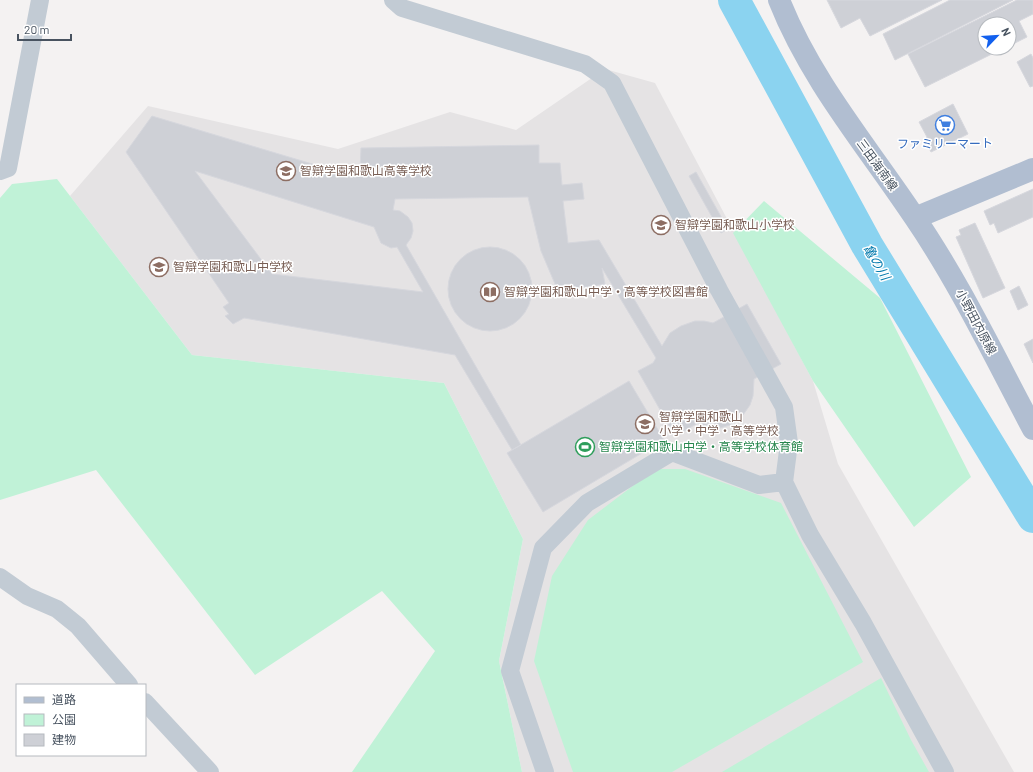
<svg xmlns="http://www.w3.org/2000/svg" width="1033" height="772" viewBox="0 0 1033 772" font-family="Barlow,'Noto Sans JP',sans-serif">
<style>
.education{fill:#e5e3e4}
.green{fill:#c0f2d7}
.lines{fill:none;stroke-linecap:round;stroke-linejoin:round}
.river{stroke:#8bd3f0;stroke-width:32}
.building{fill:#ced0d6;stroke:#d6d7dd;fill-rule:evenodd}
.minor{stroke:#c2cbd4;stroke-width:18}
.major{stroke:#b1bed1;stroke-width:22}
.labels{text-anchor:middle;stroke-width:3;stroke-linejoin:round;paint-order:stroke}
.shop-label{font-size:12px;fill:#366cbe;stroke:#fff}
.street-label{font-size:12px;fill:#485360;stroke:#fff}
.education-label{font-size:12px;fill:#785e54;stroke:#fff;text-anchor:start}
.leisure-label{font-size:12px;fill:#27864d;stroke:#fff;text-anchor:start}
.water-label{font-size:13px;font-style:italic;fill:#077cae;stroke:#fff}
</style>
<rect width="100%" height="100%" fill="#f4f2f2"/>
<path class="education" d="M605,69L655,83L813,381L838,464L1014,772H522L499,661L523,539L444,383L192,355L70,196L148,106L338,149L450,112L516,130Z"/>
<path class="green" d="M57,179L192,355L444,383L523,539L499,661L522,772H352L435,651L382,591L255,675L96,470L0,500V198L12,184Z
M764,201L880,298L971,477L914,527L813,381L733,233Z
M655,469H685L781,503L863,662L672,772H573L534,661L552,576L588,520Z
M881,678L911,740L929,772H722Z"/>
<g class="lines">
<path class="river" d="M734,0L867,245L1033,517"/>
</g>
<path class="building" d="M827,0H942L870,36L860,18L841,28Z
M950,0H1013L895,60L883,34Z
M1017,0H1033V14L1019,21L1027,37L1009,46V24H985V48H1004L925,87L908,54Z
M1031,54L1033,58V86L1030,87L1017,62Z
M953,104L968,134L931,152L925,139L927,137L919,122Z
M152,116L349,175L352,168L360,171L361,148L539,145V163H560L562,185L582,183L584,199L563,201L568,243L599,240L662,346L670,333L681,326L695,321H704L713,323L747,304L781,364L754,379L753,396L750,405L743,415L733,424L720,428H709L698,423L675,436L638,371L653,363L656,358L602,268L605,284L558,291L541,251L528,197L395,199L393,210L400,211L408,217L412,223L413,231L411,238L406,245L521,445L512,450L455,355L244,318L233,324L225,316L229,314L223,307L229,303L126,152ZM195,171L374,227L381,243L391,248L397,247L423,292L272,274Z
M696,172L728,229L721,233L689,176Z
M1033,189V217L998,233L994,223L990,225L984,211Z
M975,223L1005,288L983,298L956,237L961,235L959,230Z
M448 289a42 42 0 1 1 84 0a42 42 0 1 1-84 0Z
M1019,286L1028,305L1018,310L1010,291Z
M1033,339V363L1024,344Z
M629,381L664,440L543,512L507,453Z"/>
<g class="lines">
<path class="minor" d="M393,0L402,8L585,64L612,83L719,290L784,407L789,443L784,482L810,535L863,623L945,772
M0,171L8,168L40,0
M0,577L27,596L57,609L78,626L129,685
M145,702L210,772
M545,772L510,671L543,548L587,503L672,452L759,485L784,482"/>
<path class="major" d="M779,0C811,81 867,146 915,218C960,284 995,358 1033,429
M915,218L1033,169"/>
</g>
<defs>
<symbol id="supermarket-ring" viewBox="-11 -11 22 22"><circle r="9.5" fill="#fff" stroke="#3f7fe0" stroke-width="1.5"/><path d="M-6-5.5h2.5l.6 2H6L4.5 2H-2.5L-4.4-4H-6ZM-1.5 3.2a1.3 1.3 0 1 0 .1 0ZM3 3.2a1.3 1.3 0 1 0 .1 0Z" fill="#3f7fe0"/></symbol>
<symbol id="school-ring" viewBox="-11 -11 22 22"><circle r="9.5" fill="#fff" stroke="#8d6e63" stroke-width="1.5"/><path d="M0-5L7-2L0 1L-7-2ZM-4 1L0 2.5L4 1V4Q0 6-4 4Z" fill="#8d6e63"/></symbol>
<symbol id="library-ring" viewBox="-11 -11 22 22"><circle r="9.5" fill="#fff" stroke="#8d6e63" stroke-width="1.5"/><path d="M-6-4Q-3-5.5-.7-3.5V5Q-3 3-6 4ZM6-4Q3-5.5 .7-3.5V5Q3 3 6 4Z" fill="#8d6e63"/></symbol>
<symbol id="stadium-ring" viewBox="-11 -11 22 22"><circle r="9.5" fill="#fff" stroke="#2e9e5b" stroke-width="1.5"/><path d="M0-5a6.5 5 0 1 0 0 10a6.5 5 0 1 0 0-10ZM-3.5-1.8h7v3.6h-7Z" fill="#2e9e5b"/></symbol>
</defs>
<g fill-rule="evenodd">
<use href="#supermarket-ring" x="934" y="114" width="22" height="22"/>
<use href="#school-ring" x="275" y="160" width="22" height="22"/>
<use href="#school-ring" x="650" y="214" width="22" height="22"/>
<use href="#school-ring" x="148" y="256" width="22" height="22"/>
<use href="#library-ring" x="479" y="281" width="22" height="22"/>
<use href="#school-ring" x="634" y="413" width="22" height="22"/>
<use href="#stadium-ring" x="574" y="436" width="22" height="22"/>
</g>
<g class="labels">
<g class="shop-label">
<text x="945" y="148">ファミリーマート</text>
</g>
<g class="street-label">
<text transform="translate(877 165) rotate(54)" y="4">三田海南線</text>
<text transform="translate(976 322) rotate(62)" y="4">小野田内原線</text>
</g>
<g class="education-label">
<text x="300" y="175">智辯学園和歌山高等学校</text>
<text x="675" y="229">智辯学園和歌山小学校</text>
<text x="173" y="271">智辯学園和歌山中学校</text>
<text x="504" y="296">智辯学園和歌山中学・高等学校図書館</text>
<text x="659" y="421">智辯学園和歌山<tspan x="659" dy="14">小学・中学・高等学校</tspan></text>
</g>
<g class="leisure-label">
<text x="599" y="451">智辯学園和歌山中学・高等学校体育館</text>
</g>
<g class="water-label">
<text transform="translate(877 262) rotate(59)" y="5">亀の川</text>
</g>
</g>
<rect x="16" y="684" width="130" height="72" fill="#ffffff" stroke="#b6babf"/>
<rect x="24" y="697" width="20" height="6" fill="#b1bed1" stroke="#b6babf"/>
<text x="52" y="704" font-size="12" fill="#485360">道路</text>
<rect x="24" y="714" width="20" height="12" fill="#c0f2d7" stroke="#b6babf"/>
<text x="52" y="724" font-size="12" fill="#485360">公園</text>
<rect x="24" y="734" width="20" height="12" fill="#ced0d6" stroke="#b6babf"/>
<text x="52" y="744" font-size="12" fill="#485360">建物</text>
<g transform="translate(997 36) rotate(65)"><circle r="19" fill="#ffffff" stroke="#b6babf"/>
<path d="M0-3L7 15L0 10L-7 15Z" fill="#1260ee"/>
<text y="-6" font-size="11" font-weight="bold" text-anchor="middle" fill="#485360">N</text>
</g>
<path d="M18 34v6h53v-6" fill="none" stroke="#485360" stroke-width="2"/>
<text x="24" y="34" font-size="12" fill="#485360" stroke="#ffffff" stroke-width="3" paint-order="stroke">20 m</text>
</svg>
